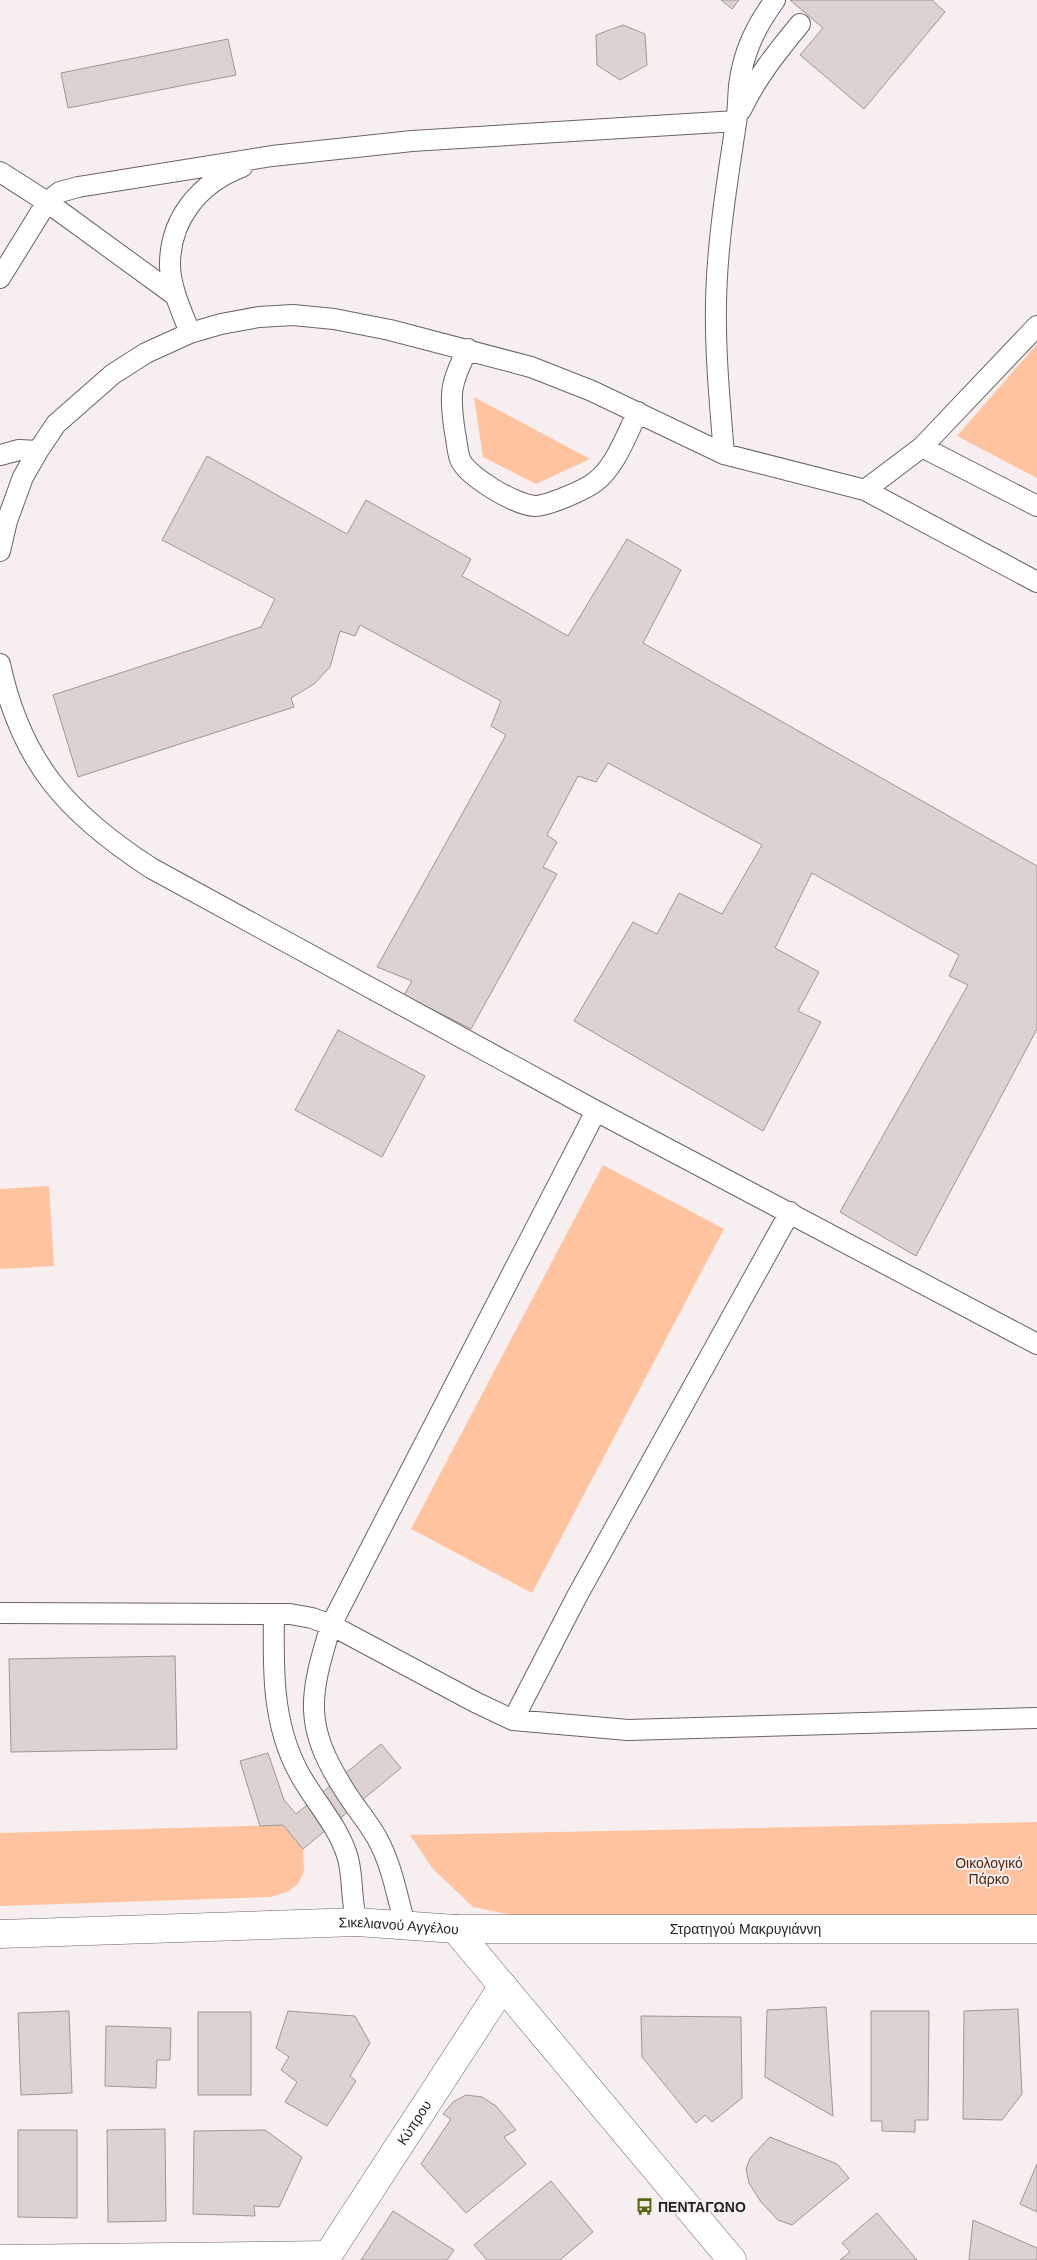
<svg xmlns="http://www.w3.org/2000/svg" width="1037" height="2260" viewBox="0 0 1037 2260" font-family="Helvetica,sans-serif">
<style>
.green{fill:#ffc39f}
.building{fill:#dcd3d1;stroke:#9e9594}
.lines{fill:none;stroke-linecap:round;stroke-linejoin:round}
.service-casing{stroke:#6c6365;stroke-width:22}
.pedestrian-casing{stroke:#6c6365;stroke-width:29}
.minor-casing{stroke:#6c6365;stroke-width:29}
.tertiary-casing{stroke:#6c6365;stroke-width:29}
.service{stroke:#fff;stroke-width:20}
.pedestrian{stroke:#fff;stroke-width:28}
.minor{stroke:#fff;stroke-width:28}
.tertiary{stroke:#fff;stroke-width:28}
.labels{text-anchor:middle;stroke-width:4;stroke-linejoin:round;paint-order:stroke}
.park-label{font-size:14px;fill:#4e2506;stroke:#f7eeef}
.street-label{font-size:14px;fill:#221f20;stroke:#f7eeef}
.poi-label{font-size:14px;font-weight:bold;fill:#221f20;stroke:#f7eeef;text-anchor:start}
</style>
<rect width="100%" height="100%" fill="#f7eeef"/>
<path class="green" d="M1037,344V478L957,436Z
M474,397L590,459L536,484L483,457Z
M603,1165L724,1229L532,1593L411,1529Z
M49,1186L54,1266L0,1269V1189Z
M1037,1822V1918L511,1915L473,1907L432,1868L410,1835Z
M283,1825L303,1849L304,1871L298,1884L287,1892L270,1897L0,1906V1833Z"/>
<path class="building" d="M721,0H739L732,9Z
M790,0H932L945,12L864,109L800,55L823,28Z
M623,25L645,34L647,65L620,80L597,65L596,35Z
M228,39L236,75L68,108L61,73Z
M207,456L347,534L366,500L471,559L462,576L568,636L627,539L681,570L643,643L1037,866V1029L916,1256L840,1212L968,985L949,976L959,955L812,873L775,948L819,972L798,1011L821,1022L763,1131L574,1021L633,922L657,934L679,893L722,914L762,845L608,763L596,782L578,776L547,835L557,842L543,867L557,874L471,1029L404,995L412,981L377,967L506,735L491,726L501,701L360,625L355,636L340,631L330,667L314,684L291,698L294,707L78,777L53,695L261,627L275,599L162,540Z
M338,1030L425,1076L382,1157L295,1110Z
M175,1656L177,1749L11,1752L9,1659Z
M381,1744L401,1768L303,1849L283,1825L260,1826L240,1761L268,1753L284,1800L296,1814Z
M826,2007L833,2116L765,2077L767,2010Z
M1018,2009L1022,2094L1002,2120L963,2119L964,2011Z
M69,2011L72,2093L21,2095L18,2013Z
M288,2011L355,2016L370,2043L350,2076L356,2081L327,2126L285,2102L297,2082L281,2070L289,2057L276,2048Z
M871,2011H929L928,2120H915V2132L882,2131V2121H871Z
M198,2012H251V2095H198Z
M641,2016L741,2017L742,2098L712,2122L705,2115L696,2123L642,2057Z
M106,2026L171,2028L170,2060H157L156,2088L105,2086Z
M466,2095L482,2097L496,2106L516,2130L504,2137L526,2164L466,2213L421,2164L451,2119L443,2114L453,2102Z
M165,2129L166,2221L108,2222L107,2130Z
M18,2130H77V2218L18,2217Z
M265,2130L302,2157L279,2207L254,2206L255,2216L193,2214L194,2131Z
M770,2137L837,2164L849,2178L792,2225L778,2220L761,2202L749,2183L746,2169L750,2158Z
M1037,2164V2212L1020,2204Z
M551,2181L593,2232L560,2260H487L474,2245Z
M393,2211L454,2250L447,2260H361Z
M877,2213L917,2260H840L850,2252L842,2243Z
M973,2220L1037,2248V2260H969Z"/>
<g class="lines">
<defs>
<path id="service" d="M741,110C756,78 777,52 800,24
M0,172L47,202L176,296
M0,278L47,202L60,192L78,187L272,156L412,141L736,121
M190,333C182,312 171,289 170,267C169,220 199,183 242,167
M468,349C450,383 449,394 455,433C457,441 457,451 460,459C467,477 516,505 535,506C547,506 585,490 595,482C616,466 626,435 638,412
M922,447L1037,506
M724,454C720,404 715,354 716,303C717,243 727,183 736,123C738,111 738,98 739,86C743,52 756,26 775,0
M0,455L19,450L38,451
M865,490L922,447L1037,326
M0,551L7,521L23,477L38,451L56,424L113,374L146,353L190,333L221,324L259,317L293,315L334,319L390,330L531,367L592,391L724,454L865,490L1037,582
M0,664C21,763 68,814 151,868L596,1111L1037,1344
M0,1613L290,1614L312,1618L331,1625L475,1702L513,1720L628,1730L1037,1718
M274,1614C273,1668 272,1724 299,1773C314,1801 337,1824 347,1855C354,1876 350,1900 357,1922
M513,1720L576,1598L790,1212
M405,1925C397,1896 392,1865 377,1838C368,1822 355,1807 345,1791C303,1725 309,1697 331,1625L596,1111"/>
<g id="pedestrian">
<path id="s1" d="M328,2255L503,1986"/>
</g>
<path id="minor" d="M0,2259L328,2255"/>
<g id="tertiary">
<path d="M455,1929L732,2260"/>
<path id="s2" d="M0,1934L357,1922L455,1929H1037"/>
</g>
</defs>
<use href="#service" class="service-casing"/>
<use href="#pedestrian" class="pedestrian-casing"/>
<use href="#minor" class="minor-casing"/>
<use href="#tertiary" class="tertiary-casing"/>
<use href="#service" class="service"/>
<use href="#pedestrian" class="pedestrian"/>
<use href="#minor" class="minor"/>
<use href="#tertiary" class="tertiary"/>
</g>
<defs>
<symbol id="bus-bare" viewBox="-9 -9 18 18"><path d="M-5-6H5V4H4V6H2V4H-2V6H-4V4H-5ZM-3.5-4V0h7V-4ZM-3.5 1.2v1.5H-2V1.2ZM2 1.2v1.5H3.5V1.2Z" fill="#566814" stroke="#f7eeef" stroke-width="2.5" paint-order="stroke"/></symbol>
</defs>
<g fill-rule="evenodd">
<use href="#bus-bare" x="632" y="2194" width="25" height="25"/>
</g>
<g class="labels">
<g class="park-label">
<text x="989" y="1868">Οικολογικό<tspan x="989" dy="16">Πάρκο</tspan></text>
</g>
<g class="street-label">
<text dy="5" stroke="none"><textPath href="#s2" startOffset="746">Στρατηγού Μακρυγιάννη</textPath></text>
<text dy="5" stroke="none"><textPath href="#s2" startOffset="399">Σικελιανού Αγγέλου</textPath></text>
<text dy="5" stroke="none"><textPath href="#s1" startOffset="158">Κύπρου</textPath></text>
</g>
<g class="poi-label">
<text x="658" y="2212">ΠΕΝΤΑΓΩΝΟ</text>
</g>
</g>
</svg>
